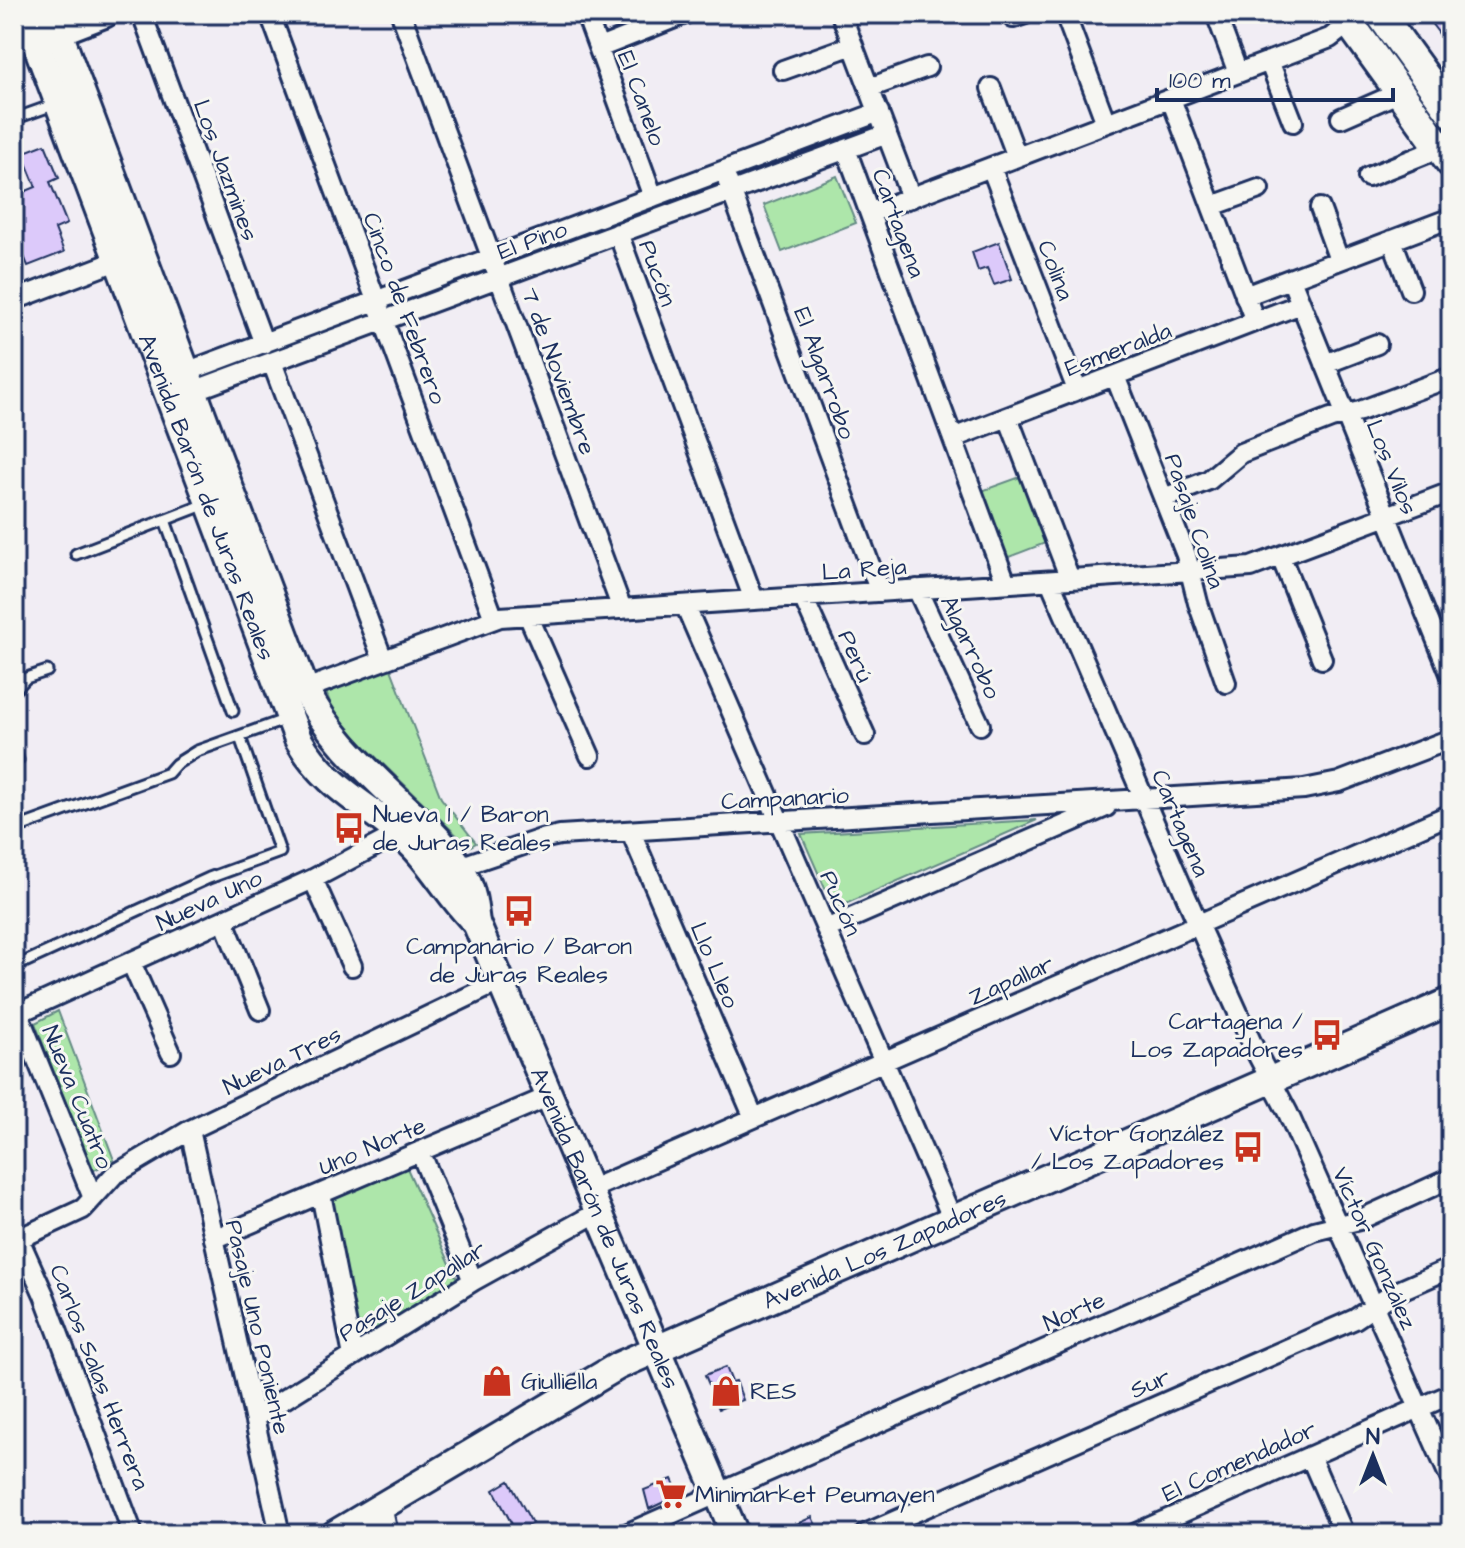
<svg xmlns="http://www.w3.org/2000/svg" width="1465" height="1548" viewBox="0 0 1465 1548" font-family="'Architects Daughter',sans-serif">
<style>
.green{fill:#ade6aa;stroke:#648a84;stroke-width:2}
.building{fill:#dcc9fa;stroke:#1b2f5e;stroke-width:2}
.lines{fill:none;stroke-linecap:round;stroke-linejoin:round}
.lane-casing{stroke:#1b2f5e;stroke-width:15}
.street-casing{stroke:#1b2f5e;stroke-width:24}
.secondary-casing{stroke:#1b2f5e;stroke-width:32}
.primary-casing{stroke:#1b2f5e;stroke-width:34}
.lane{stroke:#f6f6f2;stroke-width:9}
.street{stroke:#f6f6f2;stroke-width:18}
.secondary{stroke:#f6f6f2;stroke-width:26}
.primary{stroke:#f6f6f2;stroke-width:28}
.labels{text-anchor:middle;stroke-width:6;stroke-linejoin:round;paint-order:stroke}
.street-label{font-size:24px;fill:#1b2f5e;stroke:#f6f6f2}
.poi-label{font-size:24px;fill:#1b2f5e;stroke:#f6f6f2;text-anchor:start}
</style>
<rect width="100%" height="100%" fill="#f1edf4"/>
<filter id="ink" filterUnits="userSpaceOnUse"><feTurbulence type="fractalNoise" baseFrequency=".0125" numOctaves="2"/><feDisplacementMap in="SourceGraphic" scale="16" xChannelSelector="R" yChannelSelector="G"/><feConvolveMatrix kernelMatrix="1 2 1 2 8 2 1 2 1" color-interpolation-filters="sRGB"/></filter>
<g filter="url(#ink)">
<path class="green" d="M837,176L856,223L782,252L764,205Z
M1023,476L1048,542L1001,560L976,493Z
M389,664L441,798L476,843L469,847L354,736L334,713L324,687Z
M1037,820L834,909L801,834Z
M58,1011L114,1160L92,1171L35,1023Z
M406,1166L457,1279L358,1340L328,1198Z"/>
<path class="building" d="M1424,14H1451V51L1437,31Z
M45,144L59,178L50,182L67,224L55,229L64,252L28,266L14,232V196L36,187L22,153Z
M999,242L1012,279L994,285L987,268L978,271L972,252Z
M499,1367L510,1385L494,1395L484,1377Z
M726,1367L732,1382L736,1381L743,1400L719,1409L705,1375Z
M672,1479L679,1495L649,1509L644,1490Z
M509,1481L532,1523L516,1532L494,1490Z
M812,1517L820,1534H775Z"/>
<g class="lines">
<defs>
<path id="lane" d="M14,119L56,104
M165,520L233,711
M76,554L206,504
M14,691L26,678L47,671
M14,748L18,760
M14,829L168,773L176,764L197,751L287,719
M14,967L209,878L280,852L240,737"/>
<path id="street" d="M142,14L264,344
M270,14L494,619
M401,14L622,609
M586,14L653,197
M841,14L911,198
M1065,14L1106,123
M1216,14L1238,73
M1013,18L1025,14
M599,48L685,14
M1269,61L1293,122
M783,70L853,45
M869,88L927,67
M991,88L1017,157
M1171,99L1255,321
M1341,118L1398,93
M846,149L1006,583
M991,167L1077,390
M1368,177L1440,148
M728,182L880,592
M1212,206L1259,189
M1320,208L1339,260
M870,213L1330,38L1361,14
M618,233L754,600
M1392,240L1411,290
M1291,279L1451,676
M1245,296L1451,218
M14,300L127,257
M272,362L383,660
M1325,364L1377,344
M186,372L879,112
M1115,376L1186,555L1198,603L1226,683
M193,391L887,134
M1008,417L1070,579
M953,438L1301,304
M1164,498L1209,480L1241,453L1331,418L1360,411L1451,377
M1281,557L1322,659
M1050,581L1198,924L1254,1048L1288,1113L1451,1480
M917,589L980,725
M803,597L865,735
M685,605L953,1220
M528,615L590,756
M295,693L500,617L1251,567L1451,492
M631,832L754,1118
M459,867L541,839L560,835L1304,789L1339,782L1451,739
M313,879L352,966
M224,921L260,1010
M826,929L1106,807
M131,962L171,1053
M18,1013L93,1198
M14,1015L313,879L409,828
M190,1130L280,1534
M420,1151L473,1281
M589,1190L1451,814
M321,1194L353,1356
M19,1239L44,1295L133,1534
M214,1239L550,1096
M14,1241L83,1209L114,1175L190,1130L501,981
M254,1418L473,1281L598,1212
M1310,1456L1344,1534
M382,1506L388,1534
M626,1534L1314,1231L1359,1220L1451,1178
M865,1534L1355,1319L1394,1293L1451,1268
M1134,1534L1451,1394"/>
<g id="secondary">
<path id="s1" d="M25,14L298,739C330,794 373,805 414,847C437,871 452,900 476,923"/>
<path id="s2" d="M52,14L305,689C328,736 367,770 404,806C428,828 453,851 467,881C473,894 474,908 476,923L735,1534"/>
<path d="M42,38L104,14"/>
<path id="s3" d="M335,1534L618,1366L1451,1001"/>
</g>
<path id="primary" d="M1343,14L1451,163
M1380,14L1451,112"/>
</defs>
<use href="#lane" class="lane-casing"/>
<use href="#street" class="street-casing"/>
<use href="#secondary" class="secondary-casing"/>
<use href="#primary" class="primary-casing"/>
<use href="#lane" class="lane"/>
<use href="#street" class="street"/>
<use href="#secondary" class="secondary"/>
<use href="#primary" class="primary"/>
</g>
</g>
<defs>
<symbol id="bus-bare" viewBox="-9 -9 18 18"><path d="M-5-6H5V4H4V6H2V4H-2V6H-4V4H-5ZM-3.5-4V0h7V-4ZM-3.5 1.2v1.5H-2V1.2ZM2 1.2v1.5H3.5V1.2Z" fill="#c8321e" stroke="#f6f6f2" stroke-width="2.5" paint-order="stroke"/></symbol>
<symbol id="shop-bare" viewBox="-9 -9 18 18"><path d="M-5-2.5h2.3a2.7 3.5 0 0 1 5.4 0H5L5.5 6h-11ZM-1.5-2.5h3a1.5 2.3 0 0 0-3 0Z" fill="#c8321e" stroke="#f6f6f2" stroke-width="2.5" paint-order="stroke"/></symbol>
<symbol id="supermarket-bare" viewBox="-9 -9 18 18"><path d="M-6-5.5h2.5l.6 2H6L4.5 2H-2.5L-4.4-4H-6ZM-1.5 3.2a1.3 1.3 0 1 0 .1 0ZM3 3.2a1.3 1.3 0 1 0 .1 0Z" fill="#c8321e" stroke="#f6f6f2" stroke-width="2.5" paint-order="stroke"/></symbol>
</defs>
<g fill-rule="evenodd">
<use href="#bus-bare" x="327" y="806" width="44" height="44"/>
<use href="#bus-bare" x="497" y="889" width="44" height="44"/>
<use href="#bus-bare" x="1305" y="1013" width="44" height="44"/>
<use href="#bus-bare" x="1226" y="1125" width="44" height="44"/>
<use href="#shop-bare" x="475" y="1359" width="44" height="44"/>
<use href="#shop-bare" x="704" y="1369" width="44" height="44"/>
<use href="#supermarket-bare" x="649" y="1472" width="44" height="44"/>
</g>
<g class="labels">
<g class="street-label">
<text transform="translate(642 98) rotate(70)" y="8">El Canelo</text>
<text transform="translate(226 170) rotate(70)" y="8">Los Jazmines</text>
<text transform="translate(899 223) rotate(70)" y="8">Cartagena</text>
<text transform="translate(532 240) rotate(-20)" y="8">El Pino</text>
<text transform="translate(1056 270) rotate(69)" y="8">Colina</text>
<text transform="translate(658 273) rotate(70)" y="8">Pucón</text>
<text transform="translate(405 308) rotate(70)" y="8">Cinco de Febrero</text>
<text transform="translate(1118 349) rotate(-21)" y="8">Esmeralda</text>
<text transform="translate(559 371) rotate(70)" y="8">7 de Noviembre</text>
<text transform="translate(825 373) rotate(70)" y="8">El Algarrobo</text>
<text transform="translate(1392 467) rotate(68)" y="8">Los Vilos</text>
<text dy="8" stroke="none"><textPath href="#s1" startOffset="516">Avenida Barón de Juras Reales</textPath></text>
<text transform="translate(1195 521) rotate(71)" y="8">Pasaje Colina</text>
<text transform="translate(864 569) rotate(-4)" y="8">La Reja</text>
<text transform="translate(971 647) rotate(65)" y="8">Algarrobo</text>
<text transform="translate(856 656) rotate(66)" y="8">Perú</text>
<text transform="translate(785 798) rotate(-3)" y="8">Campanario</text>
<text transform="translate(1181 823) rotate(67)" y="8">Cartagena</text>
<text transform="translate(209 900) rotate(-25)" y="8">Nueva Uno</text>
<text transform="translate(841 903) rotate(66)" y="8">Pucón</text>
<text transform="translate(715 965) rotate(67)" y="8">Llo Lleo</text>
<text transform="translate(1011 980) rotate(-24)" y="8">Zapallar</text>
<text transform="translate(282 1060) rotate(-26)" y="8">Nueva Tres</text>
<text transform="translate(78 1097) rotate(68)" y="8">Nueva Cuatro</text>
<text transform="translate(372 1146) rotate(-23)" y="8">Uno Norte</text>
<text dy="8" stroke="none"><textPath href="#s2" startOffset="1348">Avenida Barón de Juras Reales</textPath></text>
<text transform="translate(1375 1248) rotate(66)" y="8">Víctor González</text>
<text dy="8" stroke="none"><textPath href="#s3" startOffset="620">Avenida Los Zapadores</textPath></text>
<text transform="translate(412 1291) rotate(-32)" y="8">Pasaje Zapallar</text>
<text transform="translate(1074 1311) rotate(-24)" y="8">Norte</text>
<text transform="translate(258 1327) rotate(77)" y="8">Pasaje Uno Poniente</text>
<text transform="translate(100 1377) rotate(69)" y="8">Carlos Salas Herrera</text>
<text transform="translate(1150 1383) rotate(-24)" y="8">Sur</text>
<text transform="translate(1239 1461) rotate(-24)" y="8">El Comendador</text>
</g>
<g class="poi-label">
<text x="373" y="822">Nueva 1 / Baron<tspan x="373" dy="28">de Juras Reales</tspan></text>
<text x="519" y="954" text-anchor="middle">Campanario / Baron<tspan x="519" dy="28">de Juras Reales</tspan></text>
<text x="1303" y="1029" text-anchor="end">Cartagena /<tspan x="1303" dy="28">Los Zapadores</tspan></text>
<text x="1224" y="1141" text-anchor="end">Víctor González<tspan x="1224" dy="28">/ Los Zapadores</tspan></text>
<text x="521" y="1389">Giulliella</text>
<text x="750" y="1399">RES</text>
<text x="695" y="1502">Minimarket Peumayen</text>
</g>
</g>
<rect width="1465" height="1548" fill="none" stroke="#f6f6f2" stroke-width="48"/>
<rect x="24" y="24" width="1417" height="1500" fill="none" stroke="#1b2f5e" stroke-width="3" filter="url(#ink)"/>
<g transform="translate(1373 1456)" stroke="#f6f6f2" stroke-width="6" paint-order="stroke">
<path d="M0-6L14 30L0 20L-14 30Z" fill="#1b2f5e"/>
<text y="-12" font-size="22" font-weight="bold" text-anchor="middle" fill="#1b2f5e">N</text>
</g>
<path d="M1157 88v12h236v-12" fill="none" stroke="#1b2f5e" stroke-width="4"/>
<text x="1169" y="88" font-size="24" fill="#1b2f5e" stroke="#f6f6f2" stroke-width="6" paint-order="stroke">100 m</text>
</svg>
